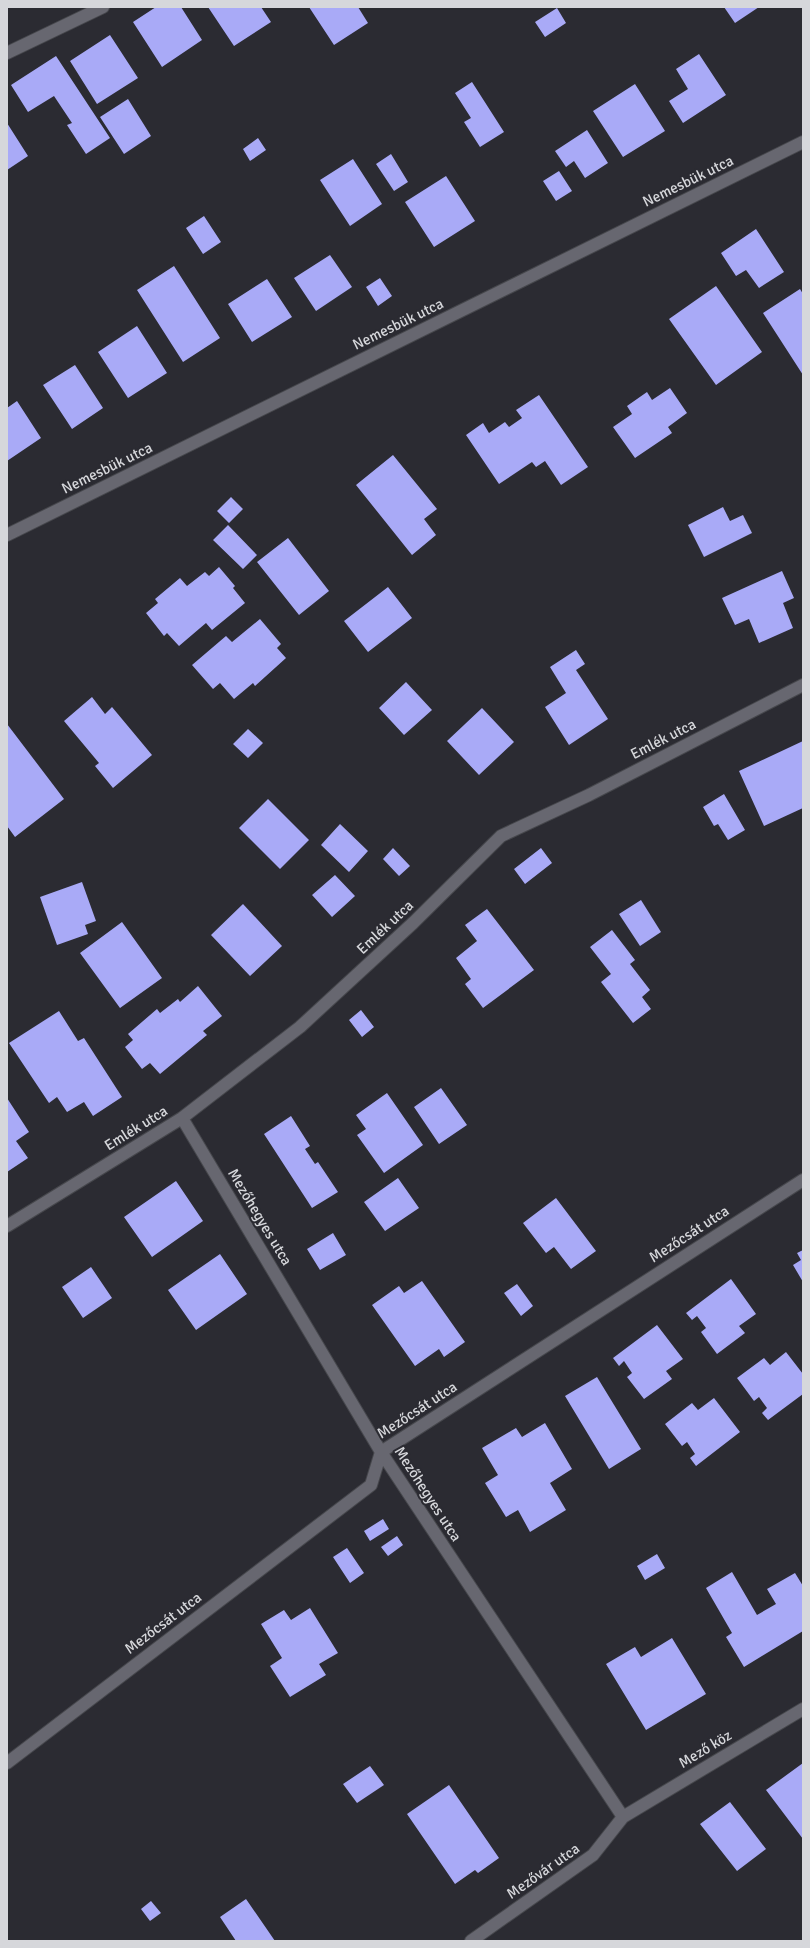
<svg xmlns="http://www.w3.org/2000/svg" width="810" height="1948" viewBox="0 0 810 1948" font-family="Signika,sans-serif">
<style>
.building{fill:#a9aaf7}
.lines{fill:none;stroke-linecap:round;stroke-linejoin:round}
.minor-casing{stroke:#46474c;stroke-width:14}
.minor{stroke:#676770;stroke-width:12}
.labels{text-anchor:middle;stroke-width:4;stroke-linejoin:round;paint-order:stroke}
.street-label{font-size:15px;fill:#d6d7db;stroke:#2b2b32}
</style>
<rect width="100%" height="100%" fill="#2b2b32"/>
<path class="building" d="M156,7H181L202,40L162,67L133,22Z
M208,7H261L271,22L234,46Z
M309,7H358L368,23L334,45Z
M724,7H759L735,23Z
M557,8L566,23L545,37L535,22Z
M110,35L138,78L97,104L70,61Z
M699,54L726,95L683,123L669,101L688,89L676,69Z
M56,56L110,138L86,154L67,125L72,123L54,96L28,112L11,85Z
M472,82L504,132L480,147L464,122L471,118L455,93Z
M635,84L665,131L623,157L593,111Z
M128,99L151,136L124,154L100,117Z
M7,123L28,156L7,170Z
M587,130L608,163L585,178L574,161L566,167L555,151Z
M258,138L266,150L250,161L243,149Z
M391,154L408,182L394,191L376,164Z
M353,159L382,204L350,226L320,180Z
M559,171L572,191L556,201L543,181Z
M446,176L475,221L434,247L405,202Z
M204,216L221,242L203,254L186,228Z
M756,229L784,272L759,288L746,270L736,276L721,253Z
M330,255L352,287L316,311L294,278Z
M174,266L220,338L183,362L137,290Z
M380,278L392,296L378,306L366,287Z
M267,279L292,317L252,342L228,304Z
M716,286L762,352L716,385L669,319Z
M800,289L803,294V375L763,313Z
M137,326L167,373L128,398L98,352Z
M75,365L103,408L72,429L43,385Z
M670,388L687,413L668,427L672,433L635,458L613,427L632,414L627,406L647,392L652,400Z
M539,395L588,467L561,485L545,461L536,467L532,462L499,484L466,435L483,423L489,433L505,422L509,427L522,418L516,410Z
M17,401L41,438L7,461V408Z
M393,455L437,509L424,519L436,535L412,555L356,485Z
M231,497L243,509L229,523L217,511Z
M723,507L730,521L743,515L752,533L704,557L688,525Z
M228,525L257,555L243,569L213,540Z
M288,538L329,591L299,615L257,562Z
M219,567L235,586L233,588L245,603L212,630L206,623L179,646L167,633L164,636L146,613L158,603L155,599L180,578L187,586L205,572L209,576Z
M782,571L794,598L783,603L793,628L759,643L749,619L735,625L722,598Z
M388,587L412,618L368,652L344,621Z
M260,619L281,644L277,648L286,658L255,686L253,683L234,699L220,683L213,689L192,665L226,636L232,642Z
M576,650L585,664L576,670L608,719L569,745L545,707L566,693L550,667Z
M406,682L432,710L404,735L379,708Z
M92,697L105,714L112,707L152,755L113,788L95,766L99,763L64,721Z
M482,708L514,742L479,775L447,741Z
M7,724L64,799L15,837L7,826Z
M248,729L263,743L248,758L233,744Z
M803,741V808L764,826L739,771Z
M724,794L745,830L728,840L718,824L714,826L703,807Z
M268,799L309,840L280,869L239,828Z
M340,824L368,851L349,872L321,845Z
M393,848L410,866L399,876L383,859Z
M541,848L552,863L525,884L514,869Z
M335,875L355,896L332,917L312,895Z
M82,882L96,921L85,925L88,934L57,945L40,897Z
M641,900L661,932L640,946L619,914Z
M243,904L282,946L250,976L211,935Z
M487,909L534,970L483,1008L465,984L471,979L456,958L477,941L465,925Z
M122,922L162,978L120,1008L80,953Z
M612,930L635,960L630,964L650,990L642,997L651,1009L633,1023L601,982L611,974L590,947Z
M198,986L222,1016L203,1031L207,1035L160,1074L150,1063L142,1069L125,1047L133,1040L128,1034L157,1009L160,1013L178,999L180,1002Z
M361,1010L374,1027L362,1037L349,1020Z
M59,1011L78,1041L84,1038L122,1097L93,1116L84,1102L67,1112L57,1097L49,1103L9,1043Z
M441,1088L467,1125L439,1144L414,1107Z
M387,1093L423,1145L384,1173L357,1135L366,1129L356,1115Z
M7,1098L29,1132L16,1141L28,1158L7,1172Z
M291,1116L310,1146L305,1149L315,1164L318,1162L338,1192L312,1208L264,1134Z
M398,1178L419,1208L385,1231L364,1202Z
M176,1181L203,1221L152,1257L124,1217Z
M556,1198L596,1251L571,1269L554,1247L546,1253L523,1223Z
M333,1233L346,1255L320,1270L307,1249Z
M803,1250V1282L793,1265L801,1260L797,1253Z
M220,1254L247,1294L196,1330L168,1290Z
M91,1267L112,1298L83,1318L62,1287Z
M731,1279L756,1314L739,1326L745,1333L717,1354L701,1332L706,1328L697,1316L692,1320L686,1313Z
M422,1281L465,1342L444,1357L439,1349L415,1366L372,1305L399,1286L404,1293Z
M517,1284L533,1306L521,1316L504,1293Z
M657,1325L683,1359L666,1371L672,1379L644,1399L627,1377L632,1373L624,1361L619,1366L613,1358Z
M786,1352L803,1374V1394L768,1420L762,1413L767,1408L759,1397L754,1401L737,1378L764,1358L770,1365Z
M597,1377L641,1449L609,1469L565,1396Z
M714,1398L740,1432L696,1466L690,1458L695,1454L687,1442L682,1446L665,1424L692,1403L698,1410Z
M545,1423L572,1469L550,1483L566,1510L530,1532L518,1510L506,1517L485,1483L498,1475L482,1448L516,1428L522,1437Z
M383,1519L389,1529L370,1541L364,1531Z
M397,1536L403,1545L388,1556L381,1547Z
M347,1548L364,1573L350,1583L333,1557Z
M657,1554L665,1568L645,1580L637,1566Z
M732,1572L757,1615L776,1604L767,1589L795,1573L803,1586V1631L744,1667L726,1637L732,1633L706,1588Z
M310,1608L338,1653L319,1664L326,1675L290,1697L270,1666L282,1658L261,1624L284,1610L291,1620Z
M672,1638L706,1694L646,1730L606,1664L635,1647L641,1657Z
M803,1763V1839L766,1790Z
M370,1766L384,1785L357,1803L343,1784Z
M449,1785L499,1858L478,1873L475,1870L455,1884L407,1814Z
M730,1802L766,1849L737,1871L700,1824Z
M246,1899L275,1941H236L220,1917Z
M151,1901L161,1913L150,1921L141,1909Z"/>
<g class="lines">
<defs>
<path id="minor" d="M7,53L103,7
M7,535L803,142
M182,1118L381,1452L623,1817
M7,1226L182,1118L300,1027L413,923L501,836L589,795L803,685
M7,1763L371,1485L381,1452L803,1180
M471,1941L593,1855L623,1817L803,1709"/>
</defs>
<use href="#minor" class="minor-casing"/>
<use href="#minor" class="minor"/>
</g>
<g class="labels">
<g class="street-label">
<text transform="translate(688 181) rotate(-26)" y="5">Nemesbük utca</text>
<text transform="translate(398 324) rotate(-26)" y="5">Nemesbük utca</text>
<text transform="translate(107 468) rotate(-26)" y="5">Nemesbük utca</text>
<text transform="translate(663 739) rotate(-27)" y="5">Emlék utca</text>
<text transform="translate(385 927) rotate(-43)" y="5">Emlék utca</text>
<text transform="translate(136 1128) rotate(-32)" y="5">Emlék utca</text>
<text transform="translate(260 1217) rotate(59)" y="5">Mezőhegyes utca</text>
<text transform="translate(689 1234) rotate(-33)" y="5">Mezőcsát utca</text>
<text transform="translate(417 1410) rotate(-33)" y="5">Mezőcsát utca</text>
<text transform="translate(428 1494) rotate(57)" y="5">Mezőhegyes utca</text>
<text transform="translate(163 1623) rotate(-37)" y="5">Mezőcsát utca</text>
<text transform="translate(705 1749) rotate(-31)" y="5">Mező köz</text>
<text transform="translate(543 1871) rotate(-35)" y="5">Mezővár utca</text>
</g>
</g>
<rect width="810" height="1948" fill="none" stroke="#d6d7db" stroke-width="16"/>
</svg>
